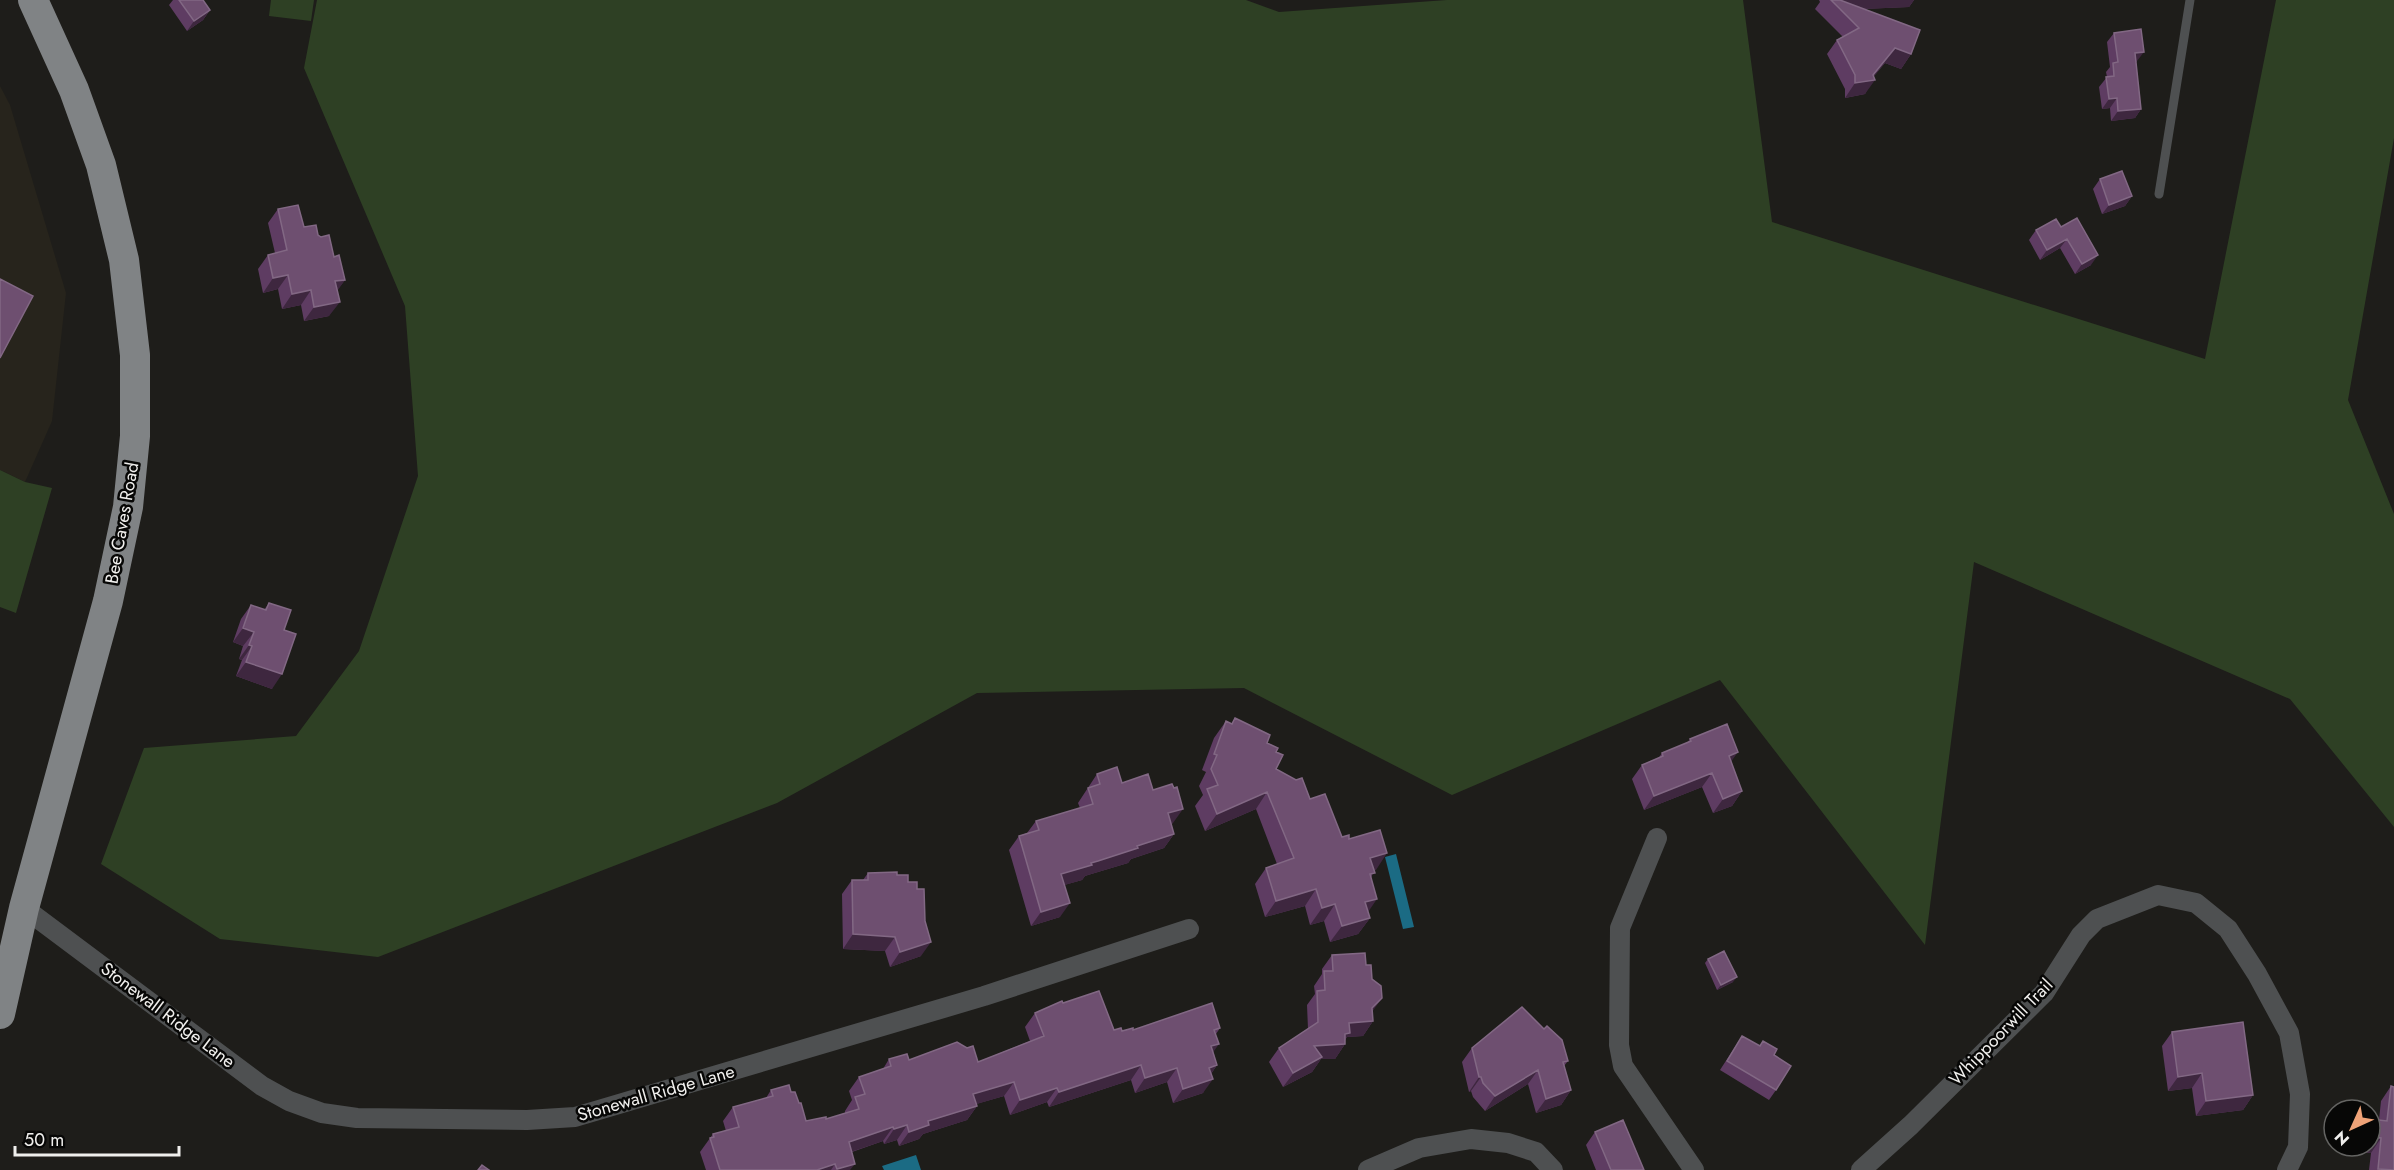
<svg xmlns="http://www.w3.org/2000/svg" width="2394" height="1170" viewBox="0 0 2394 1170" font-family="Jost,sans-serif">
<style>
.built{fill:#27241c}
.green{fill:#2e4024}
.water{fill:#1b6b84}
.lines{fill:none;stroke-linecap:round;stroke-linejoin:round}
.lane{stroke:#4e5051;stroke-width:9}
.street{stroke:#4e5051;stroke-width:20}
.primary{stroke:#808385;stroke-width:30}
.wall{fill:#5e3c62}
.shaded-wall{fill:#3e273f}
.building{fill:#6e4f70;stroke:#826884;stroke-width:1.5}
.labels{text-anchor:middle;stroke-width:5;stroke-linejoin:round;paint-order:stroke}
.street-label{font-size:18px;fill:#f0efed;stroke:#070706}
</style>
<rect width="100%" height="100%" fill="#1e1d1a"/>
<path class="built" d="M0,86L10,105L66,293L52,421L25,482L0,470Z"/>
<path class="green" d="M271,0H314L311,21L269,16Z
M317,0H1246L1279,12L1447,0H1743L1772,222L2205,359L2276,0H2394V138L2348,400L2394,514V827L2290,699L1974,562L1925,945L1720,680L1452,795L1244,688L977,693L777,803L378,957L220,939L101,864L144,748L296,736L359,651L418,476L405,306L304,68Z
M0,470L25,482L52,488L16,613L0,607Z"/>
<path class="water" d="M1396,854L1414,927L1403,929L1385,857Z
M916,1155L921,1170H884L882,1166Z"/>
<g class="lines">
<path class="lane" d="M2159,194L2190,0"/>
<path class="street" d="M1657,838L1620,928L1619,1045L1623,1066L1694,1170
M24,908L262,1086L289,1101L322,1113L357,1118L527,1120L575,1117L984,996L1189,929
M1368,1170L1419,1148L1471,1139L1508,1143L1536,1152L1553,1170
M1861,1170L1911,1125L2044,993L2081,935L2097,919L2158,895L2196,903L2228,929L2257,974L2289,1033L2300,1094L2298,1147L2287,1170"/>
<path class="primary" d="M0,1014L24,908L108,601L128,507L135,436V355L124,260L101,165L74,90L33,0"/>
</g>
<path class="wall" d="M173,0H203L210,10L203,20L187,31L169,5Z
M1819,0H1914L1909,7L1862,9L1911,54L1901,69L1885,63L1874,76L1865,94L1845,98V89L1827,54L1837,40L1843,37L1815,9L1820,2Z
M2114,33L2137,61L2136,62L2141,109L2135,118L2111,121L2110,108L2102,109L2099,87L2107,77L2106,72L2110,67L2107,42Z
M2100,179L2132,196L2125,206L2102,214L2093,189Z
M278,209L304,227L318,235L334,257L345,280L337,290L329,316L304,321L301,305L282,309L278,289L263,293L258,269L268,255L275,253L268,223Z
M2061,227L2091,265L2075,274L2060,248L2040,260L2029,240L2036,230Z
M269,603L284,630L272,689L236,676L242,660L239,659L243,646L233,642L241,619L251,605L264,610Z
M1235,718L1267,743L1276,752V769L1310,799L1342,837L1349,839L1376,870H1374L1371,878L1368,912L1370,918L1358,934L1330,942L1324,921L1310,925L1305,906L1265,917L1255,884L1266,868L1277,864L1256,809L1205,831L1195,806L1203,795L1199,786L1206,772L1202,770L1214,738L1226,721L1231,724Z
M1690,739L1731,762L1742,791L1732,806L1713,813L1702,787L1644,810L1632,779L1642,765L1658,759L1662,753L1687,743Z
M1097,774L1122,783L1153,790L1173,823L1171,824L1174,834L1164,848L1131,859L1128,863L1088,875L1085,876L1082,880L1064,885L1060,917L1031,926L1009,850L1019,836L1027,833L1036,821L1080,808L1078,803Z
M868,873L897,875L921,956L890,967L885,951L843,949L842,894L852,880H863Z
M1332,955L1366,965L1373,1012V1021L1363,1036L1347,1037L1345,1040V1044L1335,1059H1321L1312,1072L1283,1087L1269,1062L1279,1048L1308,1029L1307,1005L1315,994L1314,986L1322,974V969Z
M1708,959L1733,982L1717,990L1705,963Z
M1063,1003L1114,1030L1122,1031L1133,1030L1220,1028L1216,1034L1213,1052L1217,1065L1211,1074L1203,1093L1173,1103L1167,1082L1135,1093L1131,1080L1049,1107L1047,1102L1010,1115L1004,1096L976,1104L977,1106L967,1120L923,1134L919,1139L899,1146L897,1140L884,1144L883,1141L852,1152L850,1170H706L700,1152L713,1134L726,1131L723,1121L733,1107L766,1098L771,1090L791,1092L799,1103L806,1121L826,1119L845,1113V1111L852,1100L849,1091L859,1077L883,1069L889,1059L978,1062L1030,1041L1025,1027L1035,1013Z
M2172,1032L2253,1095L2243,1110L2196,1116L2192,1088L2168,1091L2162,1046Z
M1742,1036L1774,1055L1776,1090L1769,1100L1720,1070Z
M1472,1048L1568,1061L1564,1066L1571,1090L1561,1105L1536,1113L1528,1084L1485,1111L1473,1097L1471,1091L1469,1092L1462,1062Z
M2391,1086L2394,1170H2369L2371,1153L2350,1151L2351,1146H2370L2379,1120L2381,1101Z
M1595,1132L1644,1170H1596L1586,1145Z"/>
<path class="shaded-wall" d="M1831,0H1914L1909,7L1840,10Z
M210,10L203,20L187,31L194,21Z
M1895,48L1911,54L1901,69L1885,63L1870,81L1875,80L1865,94L1845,98L1855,83L1873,75Z
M2144,52L2137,61L2128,63L2135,53Z
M2117,98L2110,108L2102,109L2109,99Z
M2141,109L2135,118L2111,121L2118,111Z
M2132,196L2125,206L2102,214L2109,205Z
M2067,239L2060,248L2040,260L2047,250Z
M2098,255L2091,265L2075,274L2082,264Z
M288,275L278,289L263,293L273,278Z
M345,280L335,294V281Z
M311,290L301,305L282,309L292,294Z
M340,302L329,316L304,321L314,307Z
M243,628L254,632L243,646L233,642Z
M249,645L252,646L242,660L239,659Z
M246,662L282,674L272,689L236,676Z
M1738,752L1728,766L1729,756Z
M1712,773L1702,787L1644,810L1654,796Z
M1742,791L1732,806L1713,813L1723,799Z
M1267,792L1256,809L1205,831L1217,814Z
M1183,809L1173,823L1158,828L1168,813Z
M1174,834L1164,848L1131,859L1128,863L1088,875L1085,876L1082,880L1051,889L1061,874L1137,846Z
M1387,853L1376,870L1359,875L1370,858Z
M1316,889L1305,906L1265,917L1276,901Z
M1377,899L1366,915L1365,902Z
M1070,903L1060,917L1031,926L1041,912Z
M1335,904L1324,921L1310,925L1322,908Z
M1370,918L1358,934L1330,942L1342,926Z
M853,934L895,937L885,951L843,949Z
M931,942L921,956L890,967L900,952Z
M1737,977L1733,982L1717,990L1721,985Z
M1382,998L1372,1012L1373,1021L1363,1036L1347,1037L1342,1044H1345L1335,1059H1321L1312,1072L1283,1087L1314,1046L1372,1008Z
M1219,1044L1209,1058L1211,1046Z
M1141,1065L1131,1080L1049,1107L1059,1092Z
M1217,1065L1207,1080L1209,1068Z
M1177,1068L1167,1082L1135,1093L1145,1078Z
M1538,1070L1528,1084L1485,1111L1495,1096Z
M2202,1073L2192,1088L2168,1091L2178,1077Z
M1479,1077H1481L1471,1091L1469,1092Z
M1213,1079L1203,1093L1173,1103L1183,1089Z
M1014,1082L1004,1096L963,1108L973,1094Z
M1057,1088L1047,1102L1010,1115L1020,1100Z
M1571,1090L1561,1105L1536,1113L1546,1099Z
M2253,1095L2243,1110L2196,1116L2206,1101Z
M977,1106L967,1120L923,1134L919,1139L899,1146L909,1132L928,1121Z
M907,1125L897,1140L884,1144L894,1129Z
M893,1127L883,1141L839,1156L849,1142Z
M2370,1137L2381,1138L2371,1153L2350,1151L2353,1146H2370Z
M835,1164L831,1170H817Z
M855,1164L850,1170H836L837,1169Z"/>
<path class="building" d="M179,0H203L210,10L194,21Z
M1831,0H1840L1920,30L1911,54L1895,48L1873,75L1875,80L1855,83V75L1837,40L1859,28Z
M2141,29L2144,52L2135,53L2141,109L2118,111L2117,98L2109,99L2106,77L2114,76L2113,63L2118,62L2114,33Z
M2122,171L2132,196L2109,205L2100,179Z
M298,205L304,227L316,225L318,235L321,237L329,235L334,257L339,255L345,280L335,281L340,302L314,307L311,290L292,294L288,275L273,278L268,255L287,250L278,209Z
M2077,218L2098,255L2082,264L2067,239L2047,250L2036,230L2056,219L2061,227Z
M0,279L33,296L0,358Z
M269,603L291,610L284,630L296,634L282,674L246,662L252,646L249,645L254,632L243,628L251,605L266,610Z
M1235,718L1270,735L1267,743L1278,748L1276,752L1283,755L1276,769L1296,780L1302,778L1310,799L1325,794L1342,837L1349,835V839L1380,830L1387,853L1370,858L1375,873L1370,874L1377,899L1365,902L1370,918L1342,926L1335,904L1322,908L1316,889L1276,901L1266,868L1294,858L1267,792L1217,814L1207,789L1218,785L1211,769L1217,755L1214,754L1226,721L1232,724Z
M1727,724L1738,752L1729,756L1742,791L1723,799L1712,773L1654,796L1642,765L1663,756L1662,753L1691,741L1690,739Z
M1117,767L1122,783L1148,774L1153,790L1172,784L1174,788L1177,787L1183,809L1168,813L1174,834L1137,846L1138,848L1098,861L1091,863L1092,865L1061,874L1070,903L1041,912L1019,836L1039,830L1036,821L1093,804L1088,788L1100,784L1097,774Z
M897,872V875H908V882H917V889H924L925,921L931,942L900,952L895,937L853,934L852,880H868V873Z
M1724,951L1737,977L1721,985L1708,959Z
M1365,953L1366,965H1371L1372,979L1381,986L1382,998L1372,1008L1373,1021L1349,1023L1350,1033L1345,1034V1044L1314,1046L1322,1057L1293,1073L1279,1048L1318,1022L1317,991L1325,990L1324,971H1333L1332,955Z
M1099,991L1114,1030L1121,1028L1122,1031L1133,1028V1030L1212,1003L1220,1028L1214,1030L1219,1044L1211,1046L1217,1065L1209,1068L1213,1079L1183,1089L1177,1068L1145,1078L1141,1065L1059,1092L1057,1088L1020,1100L1014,1082L973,1094L977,1106L928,1121L929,1125L909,1132L907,1125L894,1129L893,1127L849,1142L855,1164L837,1169L835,1164L817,1170H720L710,1138L714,1137L713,1134L739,1127L733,1107L773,1096L771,1090L789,1085L791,1092H795L799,1103H801L806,1121L826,1117V1119L859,1109L855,1097L865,1094L859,1077L891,1066L889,1059L907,1054L909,1060L957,1042L967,1048L973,1046L978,1062L1044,1036L1035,1013L1062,1001L1063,1003Z
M1522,1007L1544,1029L1547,1026L1562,1040L1568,1061L1563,1062L1571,1090L1546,1099L1538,1070L1495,1096L1483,1083L1481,1077H1479L1472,1048Z
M2243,1022L2253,1095L2206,1101L2202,1073L2178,1077L2172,1032Z
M1742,1036L1760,1046L1763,1041L1777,1049L1774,1055L1791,1066L1776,1090L1727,1061Z
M2391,1086L2394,1087V1170L2378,1169L2381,1138L2370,1137V1119L2387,1121Z
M1623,1120L1644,1170H1611L1595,1132Z
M482,1165L489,1170H478Z"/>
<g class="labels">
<g class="street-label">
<text transform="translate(122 523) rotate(-80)" y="6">Bee Caves Road</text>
<text transform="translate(168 1015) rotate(37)" y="6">Stonewall Ridge Lane</text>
<text transform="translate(2001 1032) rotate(-46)" y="6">Whippoorwill Trail</text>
<text transform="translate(656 1093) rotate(-16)" y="6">Stonewall Ridge Lane</text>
</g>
</g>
<g transform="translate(2352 1128) rotate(225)"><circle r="28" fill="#070706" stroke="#646462" stroke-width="1.5"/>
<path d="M0-4.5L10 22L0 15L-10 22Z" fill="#efa378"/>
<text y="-9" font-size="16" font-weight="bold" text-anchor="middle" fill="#f0efed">N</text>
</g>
<path d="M15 1146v9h164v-9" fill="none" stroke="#f0efed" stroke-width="3"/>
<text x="24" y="1146" font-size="18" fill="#f0efed" stroke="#070706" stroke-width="4.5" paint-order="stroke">50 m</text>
</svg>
